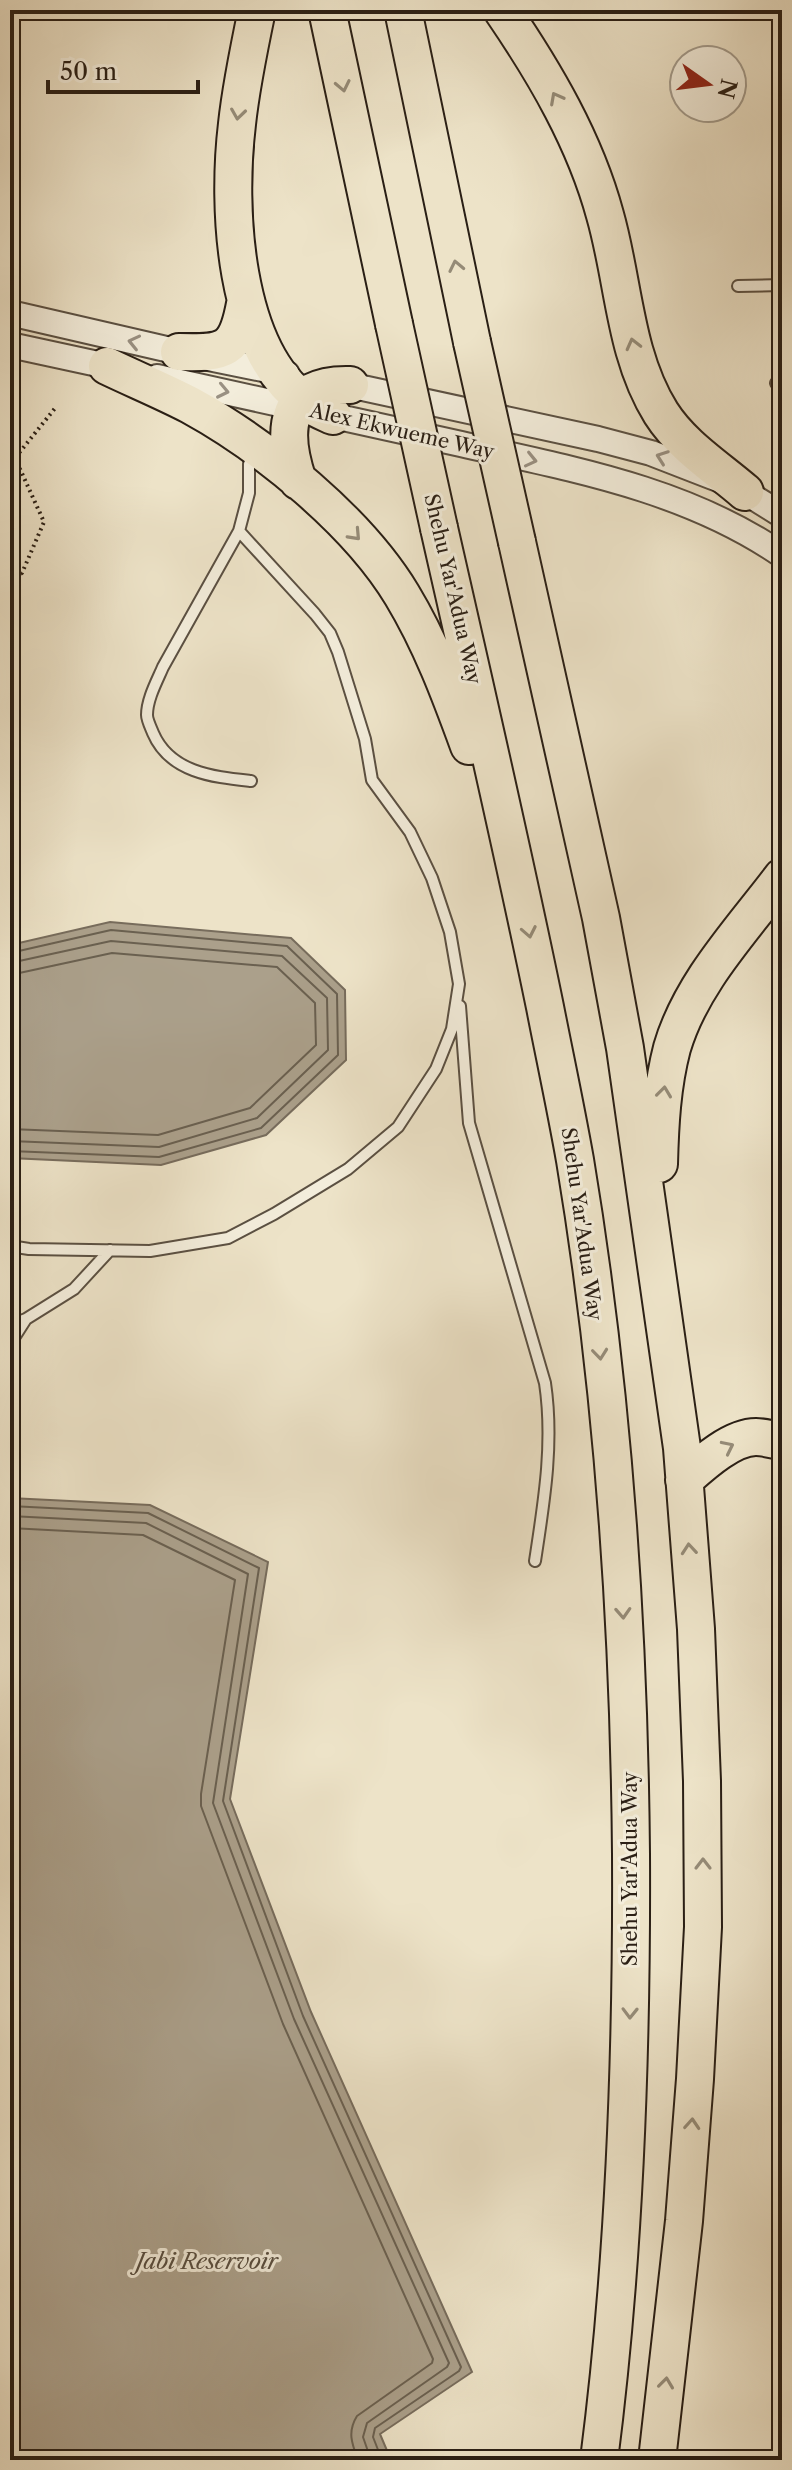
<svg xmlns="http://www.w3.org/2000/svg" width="792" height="2470" viewBox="0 0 792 2470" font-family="'Libre Caslon Text',serif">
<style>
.water{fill:#aba08b;stroke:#776c5c;stroke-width:2}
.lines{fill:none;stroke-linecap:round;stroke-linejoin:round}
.shore{stroke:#6a6050;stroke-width:2}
.service-casing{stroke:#5b5042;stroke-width:14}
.tertiary-casing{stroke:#5b5042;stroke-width:28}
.motorway-casing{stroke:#2a1f15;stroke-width:40}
.path{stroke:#2a1f15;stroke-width:4;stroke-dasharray:2 4;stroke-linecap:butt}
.service{stroke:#f3eddb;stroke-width:10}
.tertiary{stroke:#f3eddb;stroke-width:24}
.motorway{stroke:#ede3c8;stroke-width:36}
.motorway-bridge-casing{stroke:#2a1f15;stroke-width:40;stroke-linecap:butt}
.motorway-bridge{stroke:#ede3c8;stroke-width:36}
.oneway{stroke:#958b77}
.oneway2{stroke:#999082}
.labels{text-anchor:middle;stroke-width:6;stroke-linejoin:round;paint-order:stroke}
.street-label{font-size:20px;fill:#2a1f15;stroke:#f3eddb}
.water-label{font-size:22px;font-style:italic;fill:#574c3e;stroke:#f3eddb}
</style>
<rect width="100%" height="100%" fill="#ede3c8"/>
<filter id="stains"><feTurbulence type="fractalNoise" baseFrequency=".0025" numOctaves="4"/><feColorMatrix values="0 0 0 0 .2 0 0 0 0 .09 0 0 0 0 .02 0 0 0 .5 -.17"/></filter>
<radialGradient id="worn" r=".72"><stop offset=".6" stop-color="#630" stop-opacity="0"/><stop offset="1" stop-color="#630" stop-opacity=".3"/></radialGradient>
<path class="water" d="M110,922L291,938L345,990L346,1060L266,1135L161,1165L10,1158V945Z
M10,1498L150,1505L268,1562L230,1799L311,2012L472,2372L380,2434L391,2460H10Z"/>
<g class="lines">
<path class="shore" d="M10,953L111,930L287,946L337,994L338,1055L261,1128L159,1157L10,1151
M10,963L111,941L282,956L327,998L328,1050L257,1118L159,1147L10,1141
M10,975L112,953L277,967L315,1003L316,1045L250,1108L158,1135L10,1129
M10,1506L148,1513L259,1568L223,1801L303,2016L461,2367L459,2371L375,2428L373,2437L382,2460
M10,1516L146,1523L248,1574L213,1803L294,2019L449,2363L447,2367L367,2423L363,2437L371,2460
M10,1528L143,1535L235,1580L201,1794V1806L283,2024L433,2359L432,2363L357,2416C347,2432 352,2444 358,2460"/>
<defs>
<path id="service" d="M738,286L782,285
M776,383L782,382
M251,781C214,777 170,773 153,733C151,728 147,720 147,715C147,699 157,681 163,667L239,531L249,493V464L255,455
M460,1006L469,1123L545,1383C554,1443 544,1502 535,1561
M10,1246L29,1249L150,1251L228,1238L274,1214L348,1169L398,1127L436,1069L452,1029L459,984L450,932L432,878L410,832L372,780L365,739L338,652L330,633L315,614L239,531
M10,1325L26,1319L74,1289L110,1250
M10,1344L26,1319"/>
<path id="tertiary" d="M10,313L179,352L287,374
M10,345L121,369
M157,377C258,399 360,422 461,444C572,469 686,489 782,555
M335,382L598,439L651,453L718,479L745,492L782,515"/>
<path id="motorway" d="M257,10C249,48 241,86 237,124C227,207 233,349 306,402C314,408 324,412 333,416
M327,10L394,324
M403,10L472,342
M502,10C545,73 585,141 605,215C624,281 624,354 661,413C682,446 716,467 745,492
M179,352C225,353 236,352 245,304
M107,366C134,379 163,391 190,405C265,446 358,522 402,595C431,643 450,694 469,746
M298,481C281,430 284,383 350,385
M439,528C475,687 512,846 545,1007C555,1058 566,1109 575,1160C613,1388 629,1623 631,1854C632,2056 625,2259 599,2460
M517,542L601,918L625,1048L682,1448L696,1629L702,1781L703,1927L695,2079L684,2221L657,2460
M659,1164C660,1125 662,1086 672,1048C691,983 742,930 782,877
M684,1480C701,1465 731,1437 756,1437C764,1437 773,1440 782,1441"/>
</defs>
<use href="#service" class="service-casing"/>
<use href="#tertiary" class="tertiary-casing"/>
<use href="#motorway" class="motorway-casing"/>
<path class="path" d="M10,457L15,458L56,407
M10,579L22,573L44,522L15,458"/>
<use href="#service" class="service"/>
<use href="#tertiary" class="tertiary"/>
<use href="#motorway" class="motorway"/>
<defs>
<path id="motorway-bridge" d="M394,324L439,528
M472,342L517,542"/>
</defs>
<use href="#motorway-bridge" class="motorway-bridge-casing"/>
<use href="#motorway-bridge" class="motorway-bridge"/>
</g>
<defs><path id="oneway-chevron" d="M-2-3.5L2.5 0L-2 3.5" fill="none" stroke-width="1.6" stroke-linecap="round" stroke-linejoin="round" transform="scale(2)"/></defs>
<g class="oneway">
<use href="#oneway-chevron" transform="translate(343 86) rotate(78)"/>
<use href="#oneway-chevron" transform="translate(556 98) rotate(-118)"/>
<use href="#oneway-chevron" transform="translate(238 114) rotate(98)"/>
<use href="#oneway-chevron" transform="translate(456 266) rotate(-102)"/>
<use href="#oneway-chevron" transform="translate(633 344) rotate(-104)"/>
<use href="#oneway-chevron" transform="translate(355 535) rotate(47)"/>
<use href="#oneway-chevron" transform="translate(529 932) rotate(79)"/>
<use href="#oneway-chevron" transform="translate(664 1092) rotate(-83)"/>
<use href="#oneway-chevron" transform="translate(600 1354) rotate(84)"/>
<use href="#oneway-chevron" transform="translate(728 1447) rotate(-26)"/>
<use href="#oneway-chevron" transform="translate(689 1549) rotate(-95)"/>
<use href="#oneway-chevron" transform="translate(623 1613) rotate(87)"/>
<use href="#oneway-chevron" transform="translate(703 1864) rotate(-90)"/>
<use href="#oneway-chevron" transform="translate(630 2013) rotate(91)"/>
<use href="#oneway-chevron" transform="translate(692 2124) rotate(-86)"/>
<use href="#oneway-chevron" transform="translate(666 2383) rotate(-83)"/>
</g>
<g class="oneway2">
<use href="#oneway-chevron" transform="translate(134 342) rotate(-167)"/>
<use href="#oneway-chevron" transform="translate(223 391) rotate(12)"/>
<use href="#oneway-chevron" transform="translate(662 457) rotate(-160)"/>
<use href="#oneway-chevron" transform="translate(531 460) rotate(13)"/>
</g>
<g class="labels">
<g class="street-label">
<text transform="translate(402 431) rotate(13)" y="7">Alex Ekwueme Way</text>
<text transform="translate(453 589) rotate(77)" y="7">Shehu Yar'Adua Way</text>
<text transform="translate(582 1224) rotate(82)" y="7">Shehu Yar'Adua Way</text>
<text transform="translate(630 1869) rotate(-90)" y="7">Shehu Yar'Adua Way</text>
</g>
<g class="water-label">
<text x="207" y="2269">Jabi Reservoir</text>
</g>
</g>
<rect width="792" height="2470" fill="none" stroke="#ede3c8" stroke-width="40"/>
<rect x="12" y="12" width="768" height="2446" fill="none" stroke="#2a1f15" stroke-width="4"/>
<rect x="20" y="20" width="752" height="2430" fill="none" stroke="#2a1f15" stroke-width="2"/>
<g transform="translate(708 84) rotate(104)"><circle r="38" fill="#f3eddb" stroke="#a39b8c" stroke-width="2"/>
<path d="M0-6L14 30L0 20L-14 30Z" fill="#8f2418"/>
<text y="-12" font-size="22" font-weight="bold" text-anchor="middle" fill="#2a1f15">N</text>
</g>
<path d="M48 80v12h150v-12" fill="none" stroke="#2a1f15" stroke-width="4"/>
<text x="60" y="80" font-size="24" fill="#2a1f15" stroke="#f3eddb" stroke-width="6" paint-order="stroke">50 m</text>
<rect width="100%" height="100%" filter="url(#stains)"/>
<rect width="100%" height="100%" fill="url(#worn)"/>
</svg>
